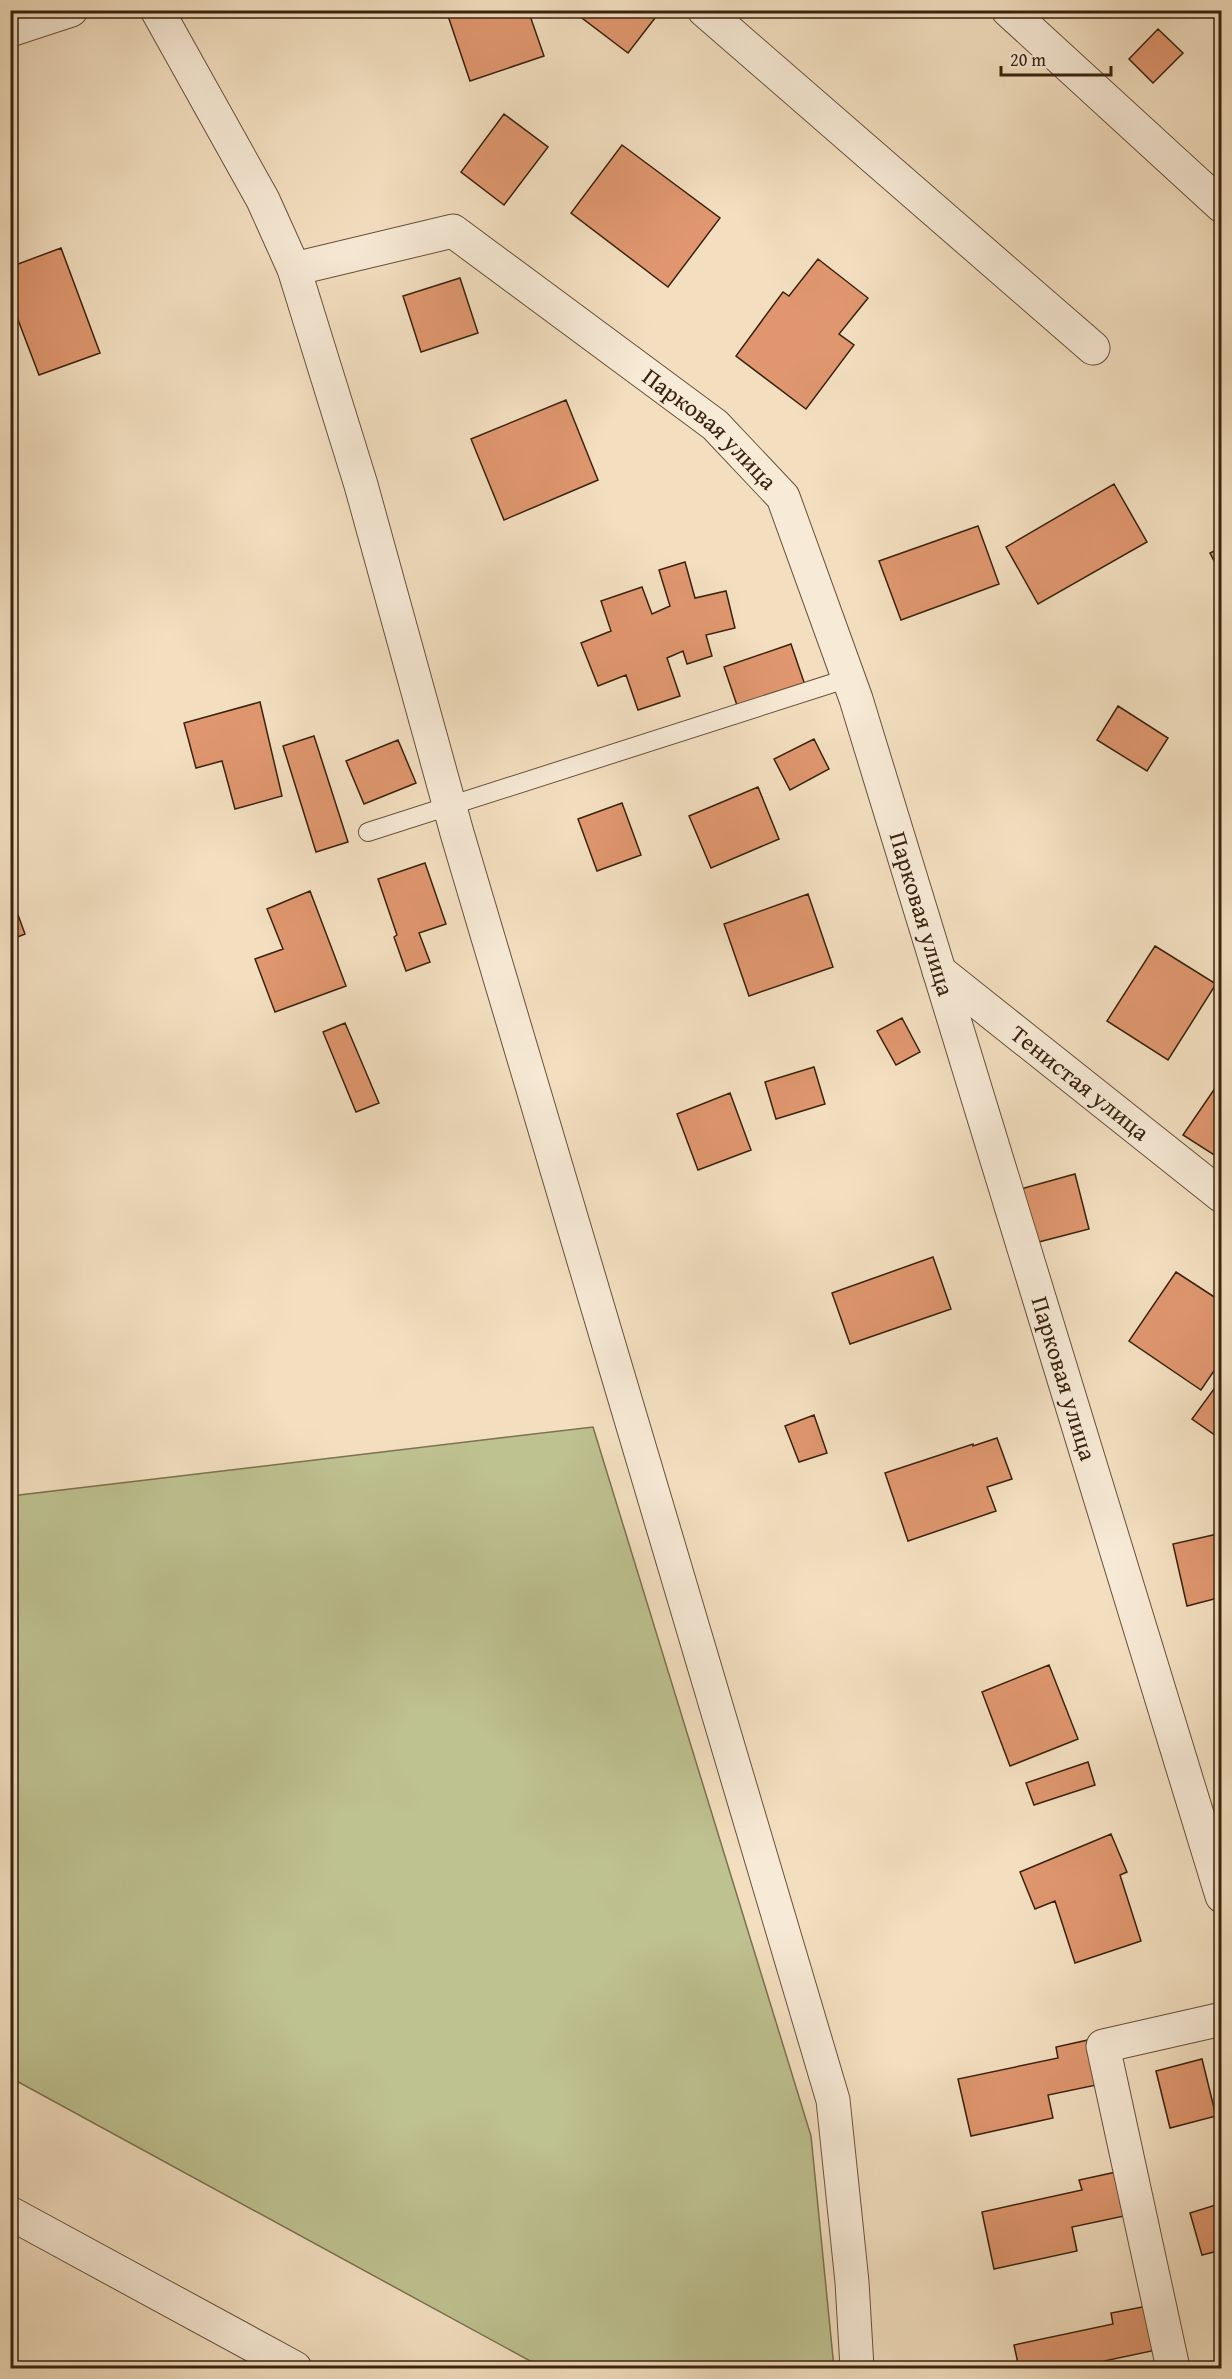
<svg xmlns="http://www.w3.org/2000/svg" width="1232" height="2379" viewBox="0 0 1232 2379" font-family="'Gentium Book Plus',serif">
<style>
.green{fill:#bec190;stroke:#7c724f;stroke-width:1.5}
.building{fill:#e0976f;stroke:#39220e;stroke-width:1.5}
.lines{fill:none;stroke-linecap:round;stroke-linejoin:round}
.service-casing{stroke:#68513a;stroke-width:20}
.minor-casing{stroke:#68513a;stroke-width:35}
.tertiary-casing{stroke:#68513a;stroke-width:35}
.service{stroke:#f7ead6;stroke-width:18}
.minor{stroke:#f7ead6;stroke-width:33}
.tertiary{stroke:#f7ead6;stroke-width:33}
.labels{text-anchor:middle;stroke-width:6;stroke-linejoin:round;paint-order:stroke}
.street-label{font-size:24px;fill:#39220e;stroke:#f7ead6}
</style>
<rect width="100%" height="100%" fill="#f3dfc0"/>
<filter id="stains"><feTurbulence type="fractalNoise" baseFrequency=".00333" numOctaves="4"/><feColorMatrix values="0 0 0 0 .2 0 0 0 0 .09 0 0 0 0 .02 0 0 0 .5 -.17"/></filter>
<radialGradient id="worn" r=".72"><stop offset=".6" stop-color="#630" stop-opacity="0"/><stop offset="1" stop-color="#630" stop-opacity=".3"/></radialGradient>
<path class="green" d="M593,1427L811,2136L834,2368H543L11,2078V1496Z"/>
<path class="building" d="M446,10H528L544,56L470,81Z
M588,10H646L655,18L628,53L582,18Z
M1158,29L1183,53L1153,83L1129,59Z
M504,114L548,147L504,205L461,172Z
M622,145L720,218L668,287L571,213Z
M61,248L100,353L39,375L15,312L10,314V267Z
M818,259L868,298L839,334L854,345L806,409L736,356L783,292L789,296Z
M460,278L478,333L421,352L403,296Z
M566,400L598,480L504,520L471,439Z
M1114,484L1147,542L1038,604L1006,547Z
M978,526L999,584L901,620L879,561Z
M1222,547V576L1210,553Z
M685,562L695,598L726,591L735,628L706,635L712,656L687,664L683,651L667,658L680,696L638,710L626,675L598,686L581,643L611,631L601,601L642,587L652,614L670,606L659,570Z
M791,644L807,691L740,714L724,667Z
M260,702L282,796L235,809L222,761L196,768L184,723Z
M1118,706L1168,738L1147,771L1097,740Z
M314,736L348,842L316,852L283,746Z
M814,739L829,769L790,790L774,759Z
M398,740L416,783L364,804L346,761Z
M758,787L779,839L711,868L689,816Z
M622,803L641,855L597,871L578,819Z
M425,863L446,924L419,933L430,962L406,971L394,937L397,935L378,879Z
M310,891L346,986L275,1012L255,959L283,949L267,909Z
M10,893L25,934L10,940Z
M808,894L833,967L749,996L724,924Z
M1155,946L1216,984L1168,1060L1107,1021Z
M902,1018L920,1052L896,1065L877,1031Z
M345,1023L379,1103L356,1112L323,1032Z
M814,1067L825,1104L776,1119L765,1082Z
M1222,1078V1160L1183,1135Z
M730,1093L751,1150L698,1170L677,1114Z
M1075,1174L1089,1229L1031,1244L1017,1190Z
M933,1257L951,1309L850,1344L832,1293Z
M1176,1272L1222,1302V1359L1201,1390L1129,1341Z
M1222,1378V1440L1192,1419Z
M814,1415L827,1453L799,1462L785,1426Z
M997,1438L1012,1479L987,1487L996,1511L908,1541L885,1473L973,1444V1446Z
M1222,1533V1597L1187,1606L1173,1544Z
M1049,1665L1078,1739L1010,1766L982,1692Z
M1088,1762L1095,1785L1034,1805L1026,1783Z
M1111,1834L1127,1872L1120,1875L1141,1941L1075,1963L1055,1901L1035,1909L1020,1872Z
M1097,2038L1106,2083L1048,2095L1053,2118L971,2136L958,2079L1058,2058L1056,2047Z
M1202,2059L1216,2116L1170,2128L1156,2071Z
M1121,2171L1129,2215L1072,2227L1077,2251L994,2269L982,2212L1082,2190L1079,2180Z
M1222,2203V2250L1202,2255L1190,2213Z
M1153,2305L1161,2349L1104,2361L1105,2368H1019L1014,2345L1113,2324L1111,2313Z"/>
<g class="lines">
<defs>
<path id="service" d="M368,832L849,678"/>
<g id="minor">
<path d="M704,10L1093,348"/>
<path d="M1008,10L1222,206"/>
<path d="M10,30L71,10"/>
<path id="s1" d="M294,269L453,231L715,425L783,497L856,699L1222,1896"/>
<path id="s2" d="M939,971L1222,1196"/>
<path d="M10,2213L295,2368"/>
<path d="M1173,2368L1103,2046L1222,2019"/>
</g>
<path id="tertiary" d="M157,10L263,200L294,269L361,485L457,833L833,2100L852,2282L857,2368"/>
</defs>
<use href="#service" class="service-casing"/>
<use href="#minor" class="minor-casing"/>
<use href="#tertiary" class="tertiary-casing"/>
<use href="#service" class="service"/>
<use href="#minor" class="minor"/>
<use href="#tertiary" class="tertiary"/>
</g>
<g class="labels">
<g class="street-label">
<text dy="8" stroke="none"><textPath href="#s1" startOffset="488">Парковая улица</textPath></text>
<text dy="8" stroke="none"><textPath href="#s1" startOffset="1028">Парковая улица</textPath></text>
<text dy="8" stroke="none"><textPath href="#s2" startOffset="180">Тенистая улица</textPath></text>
<text dy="8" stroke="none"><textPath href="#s1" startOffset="1514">Парковая улица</textPath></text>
</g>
</g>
<rect width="1232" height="2379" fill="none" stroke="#f3dfc0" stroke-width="36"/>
<rect x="12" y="12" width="1208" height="2355" fill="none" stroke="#39220e" stroke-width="3"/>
<rect x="18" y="18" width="1196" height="2343" fill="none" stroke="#39220e" stroke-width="1.5"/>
<path d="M1001 66v9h110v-9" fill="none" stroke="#39220e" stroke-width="3"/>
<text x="1010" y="66" font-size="18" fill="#39220e" stroke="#f7ead6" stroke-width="4.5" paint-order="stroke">20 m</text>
<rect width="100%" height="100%" filter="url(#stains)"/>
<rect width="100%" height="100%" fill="url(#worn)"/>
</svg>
